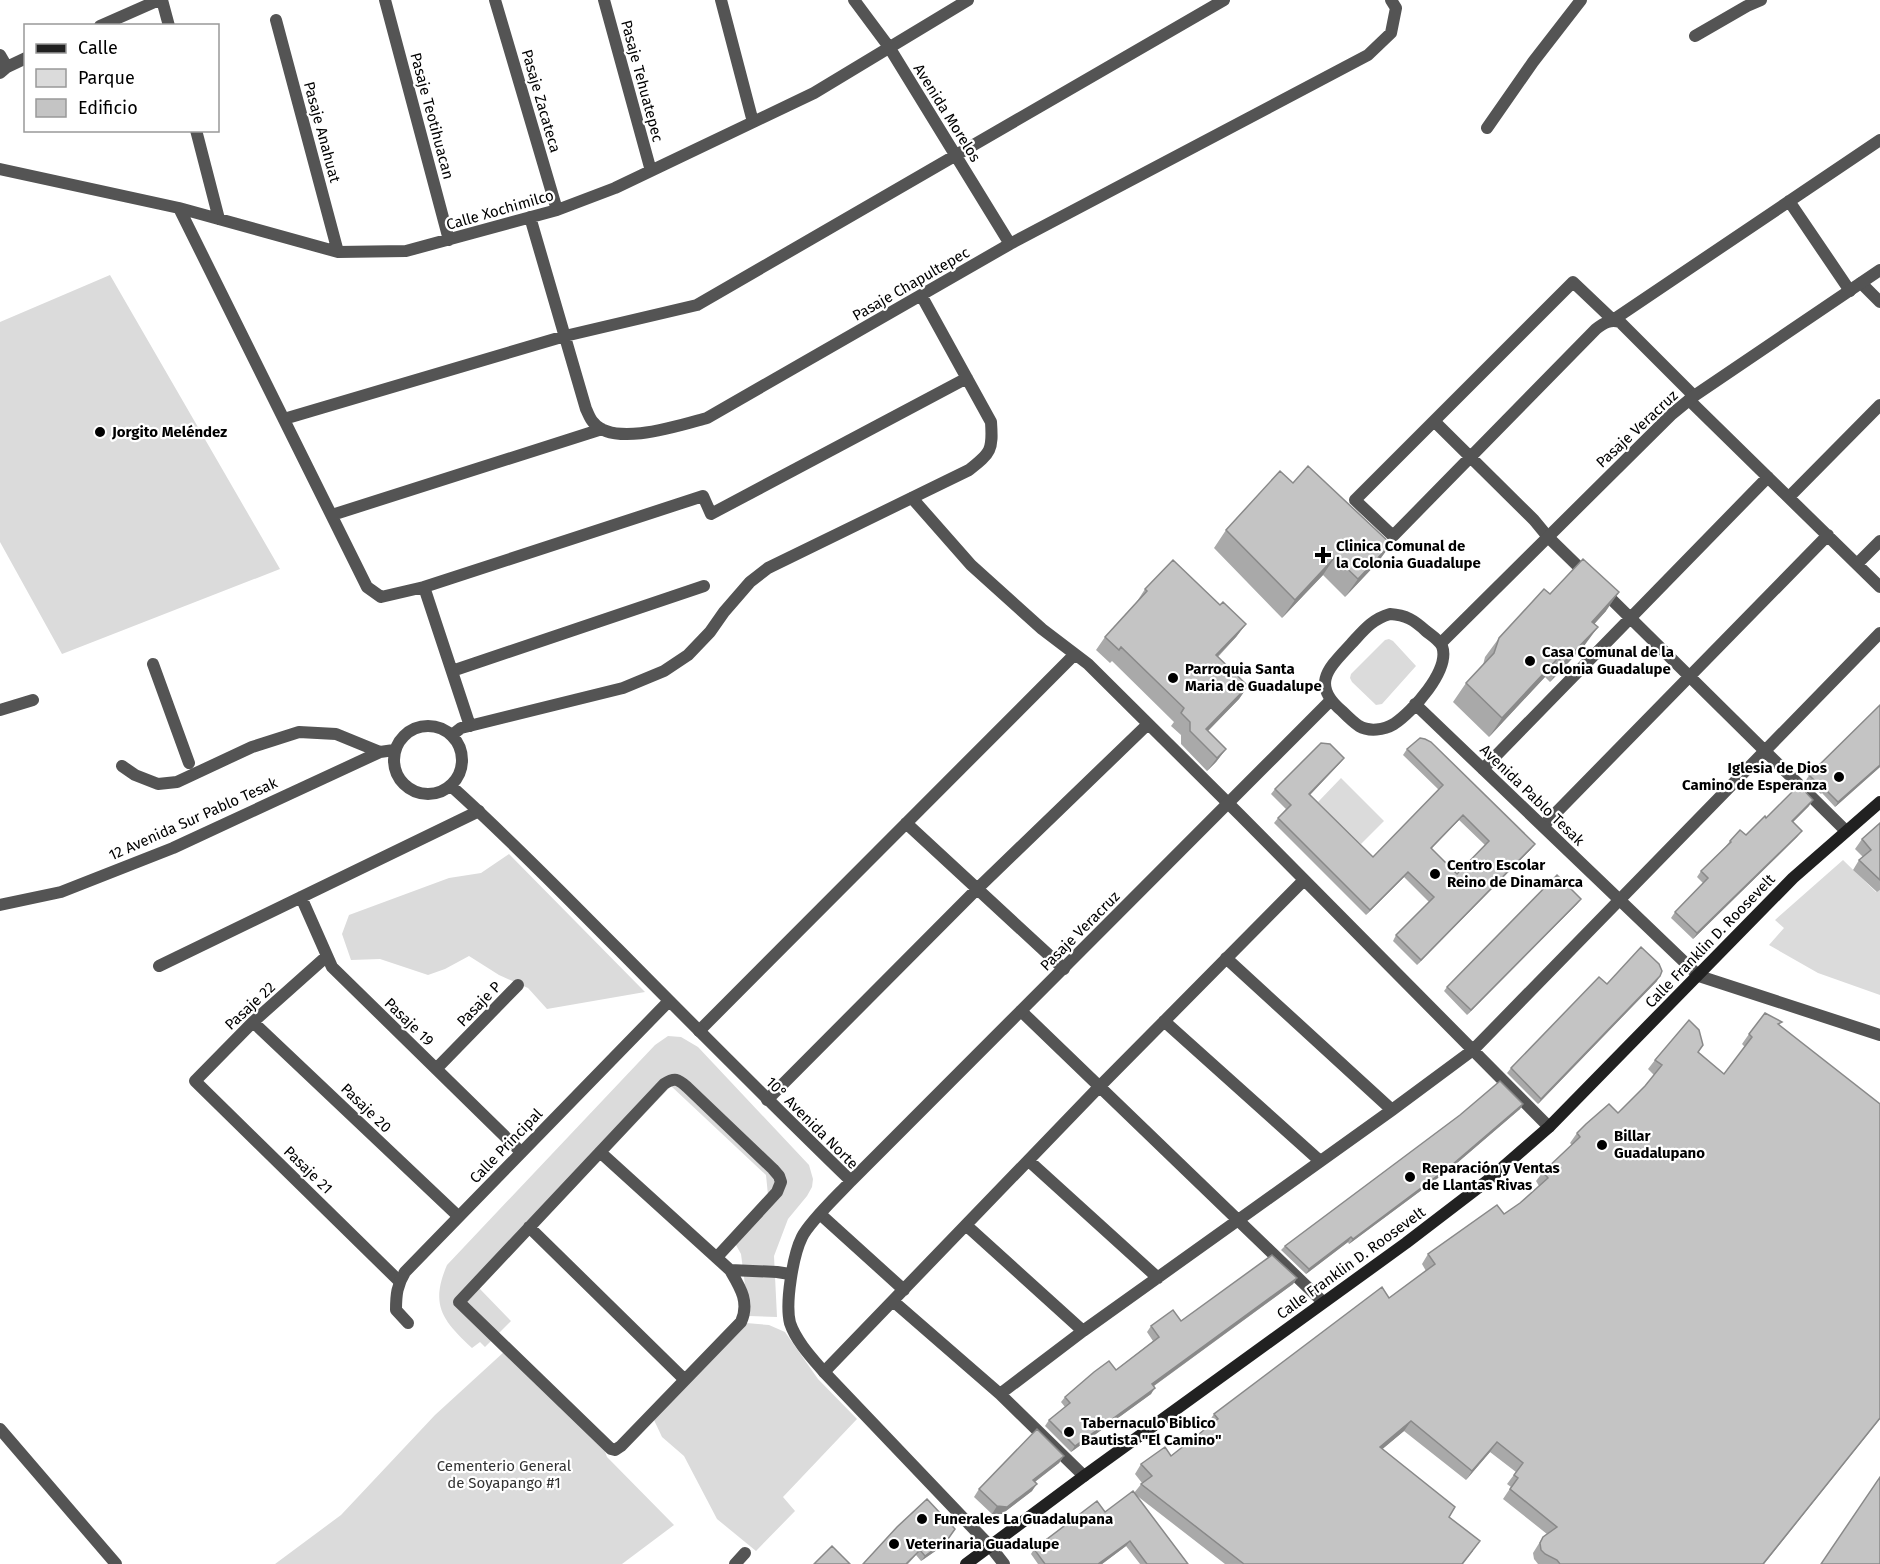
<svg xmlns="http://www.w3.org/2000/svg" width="1880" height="1564" viewBox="0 0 1880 1564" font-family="'Fira Sans',sans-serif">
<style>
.green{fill:#dbdbdb}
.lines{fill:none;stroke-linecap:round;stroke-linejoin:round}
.pedestrian{stroke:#545454;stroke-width:12}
.minor{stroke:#545454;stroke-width:12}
.tertiary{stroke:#545454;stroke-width:12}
.secondary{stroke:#212121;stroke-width:12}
.wall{fill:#a9a9a9;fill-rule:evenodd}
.shaded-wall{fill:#898989}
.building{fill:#c4c4c4;stroke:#898989;stroke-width:1.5;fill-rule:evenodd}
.poi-dot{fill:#000;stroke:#fff;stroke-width:2}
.labels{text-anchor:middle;stroke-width:4.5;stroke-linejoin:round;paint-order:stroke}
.street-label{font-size:15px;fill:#000;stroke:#fff}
.poi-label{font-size:15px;font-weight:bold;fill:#000;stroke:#fff;text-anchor:start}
.park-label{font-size:15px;fill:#323232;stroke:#fff}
</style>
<rect width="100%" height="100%" fill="#fff"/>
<path class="green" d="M110,275L280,569L62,654L0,542V322Z
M1389,639L1393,641L1416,666L1382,704L1376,705L1352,682L1350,678L1351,674L1385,640Z
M1341,778L1384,821L1361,844L1318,802Z
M509,854L645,992L547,1009L528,988L499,975L469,956L445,969L428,975L380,959L351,960L342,934L349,915L449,878L481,873Z
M1843,860L1876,892L1880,890V995L1818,973L1769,945L1784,928L1775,920Z
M668,1036L681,1037L698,1047L809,1165L813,1179L812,1187L807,1196L788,1219L774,1256L777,1317L749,1316L741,1254L731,1236L768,1195L766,1175L671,1086L479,1288L511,1321L485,1347L480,1342L472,1348C442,1320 430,1305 447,1265L655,1045Z
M746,1323L769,1325L785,1332L818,1379L857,1419L783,1497L795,1511L756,1551L717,1519L684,1456L662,1437L654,1420Z
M505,1351L603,1446L607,1457L674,1525L622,1564H275L341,1515L435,1415Z"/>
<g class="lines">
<path class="pedestrian" d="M1789,201L1850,291
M1861,283L1880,302
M1694,396L1620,322C1610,319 1604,323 1596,329L1393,536L1355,500L1573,282L1613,320L1880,140
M1689,400L1880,587
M1434,421L1534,520L1548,537L1587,575
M1789,497L1880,405
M912,498L971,565L1042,629L1088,664L1240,815L1549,1127
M1857,564L1880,541
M1602,590L1846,831
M1483,769L1768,477
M906,823L1064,969
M1543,826L1828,535
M301,897L332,967L521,1152
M327,956L253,1022L195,1081L399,1281
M1226,958L1392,1110
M159,966L479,811
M1021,1011L1323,1302
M1164,1021L1320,1161
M253,1022L458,1216
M699,1031L1075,654
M436,1069L518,985
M767,1100L977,889L1148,724
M600,1152L730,1270C740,1287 750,1302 741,1322L621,1446L615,1450L611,1449L459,1302L664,1084C675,1077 678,1079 687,1087L773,1169L779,1176L781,1182L777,1192L717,1257
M1029,1161L1158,1278
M820,1214L904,1290
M967,1226L1083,1331
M529,1227L685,1380
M730,1270L777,1272L790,1274
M893,1301L1000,1394L1084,1476
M824,1372L1100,1086L1304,880
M1000,1394L1083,1331L1392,1110L1473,1050L1880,633"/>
<path class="minor" d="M162,0L169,26
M385,0L449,240
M495,0L557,210
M604,0L651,171
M721,0L753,122
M854,0L889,47L1010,244
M276,20L338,252
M100,26L159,0
M1695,36L1747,6L1761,0
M0,55L7,67
M0,73L7,67L26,58
M1487,128L1533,62L1581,0
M196,130L219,219
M0,169L179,208L338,252L406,251L557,210L615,188L814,93L968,0
M179,208L367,587L381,597L424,587L703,496L711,514L967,378
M530,217L586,409C588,413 590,419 593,422C613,448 681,425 707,418L1010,244L1368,55L1391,33L1396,8L1391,0
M284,419L565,336L697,305L1224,0
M332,515L602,429
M424,587L470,726
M1390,614C1406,615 1414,620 1426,631C1431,635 1439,640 1442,646C1451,670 1412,712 1394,724C1384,730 1369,732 1359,726C1353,722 1347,716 1342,711C1310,684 1329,668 1351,644C1363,631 1372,619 1390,614Z
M1441,643L1672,414L1694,396L1880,270
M153,664L189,763
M452,671L704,586
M1415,704L1699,976
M0,710L33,700
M394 760a34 34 0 1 1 68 0a34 34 0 1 1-68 0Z
M452,735L461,728L623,688L664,671L688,655L710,632L724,612L750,582L768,568L969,470C991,453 993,450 991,422L921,295
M122,766L135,775L158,784L177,782L252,747L299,732L336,734L380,752
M451,786C509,838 563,894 618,949C695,1027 772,1104 851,1181
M0,905L61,892L173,848L380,752L394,750
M408,1323L396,1310C396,1295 397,1285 405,1272L669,1001
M0,1429L116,1564
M990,1546L824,1372C812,1358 796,1341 790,1323C785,1303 793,1255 802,1237C810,1221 838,1195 851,1181L1330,701
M735,1564L745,1553"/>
<path class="tertiary" d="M1699,976L1880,1035
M990,1546L1004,1564"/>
<path class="secondary" d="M966,1564L1084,1476L1406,1243L1487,1181L1549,1127L1793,878L1880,802"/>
</g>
<path class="wall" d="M1293,483L1391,544L1378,562L1345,597L1323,575L1282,618L1214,548L1226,530Z
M1145,589L1220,605L1246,624L1236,637L1218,657L1248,686L1239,699L1208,731L1226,749L1216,762L1207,771L1181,744V735L1171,726L1174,722L1112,661L1110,663L1096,650L1105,637L1136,603Z
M1550,594L1606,611L1594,624L1584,646L1550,682L1545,677L1489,737L1453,702L1466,683L1483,665L1485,657L1499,638Z
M1880,705V767L1835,807L1822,793L1821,794L1806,780L1810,774Z
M1407,749L1531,849L1417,965L1393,941L1396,935L1429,902L1404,877L1366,915L1274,823L1278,818L1286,809L1271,794L1275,789L1344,758L1340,763L1310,795L1373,857L1439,790L1403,755ZM1459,820L1485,845L1457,874L1431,849Z
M1809,806L1793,822L1802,831L1797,837L1693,939L1671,918L1675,912L1703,883L1697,877L1701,871L1725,847L1730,841L1746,835L1766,818Z
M1880,823V890L1877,892L1853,870L1859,860L1863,857L1855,849L1862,839Z
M1581,899L1577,904L1467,1015L1444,991L1447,987Z
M1657,981L1538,1104L1507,1073L1511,1068L1607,984Z
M1779,1025L1764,1564H1538L1534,1559L1533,1553L1543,1537L1547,1534L1503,1499L1511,1487L1507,1484L1516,1472L1490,1452L1466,1480L1404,1431L1382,1449L1449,1517L1473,1551L1463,1564H1225L1136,1495L1188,1564H1140L1126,1546L1102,1564H1038L1031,1554L1034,1549L1105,1512L1134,1493L1142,1483L1135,1474L1141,1464L1171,1456L1209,1426L1207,1424L1214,1414L1389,1298L1426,1271L1422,1264L1428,1254L1504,1214L1520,1203L1539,1186L1536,1181L1543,1172L1572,1145L1570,1143L1577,1133L1618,1113L1645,1086L1654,1075L1648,1069L1655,1060L1698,1052L1724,1074L1745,1047L1742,1044L1749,1034Z
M1523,1104L1520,1109L1450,1169L1349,1244L1348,1242L1306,1274L1281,1250L1285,1246Z
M1297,1278L1293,1284L1154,1386L1151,1394L1071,1452L1045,1426L1049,1420L1065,1407L1061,1402L1065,1397L1116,1370L1153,1341L1147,1332L1151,1326L1181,1321Z
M1064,1456L1059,1463L1035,1482L1032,1491L1002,1514H992L974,1497L979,1489Z
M927,1499L944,1545L921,1561L916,1555L908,1564H863Z"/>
<path class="shaded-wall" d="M1391,544L1378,562L1345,597L1358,579Z
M1335,557L1323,575L1282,618L1295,600Z
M1619,592L1606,611L1579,641L1592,622Z
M1246,624L1236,637L1206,668L1216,655Z
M1598,627L1584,646L1550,682L1563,663Z
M1558,658L1545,677L1489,737L1502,718Z
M1248,686L1239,699L1199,740L1206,729Z
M1226,749L1216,762L1207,771L1217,758Z
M1344,758L1340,763L1305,800L1309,794Z
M1880,765V767L1835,807L1838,802Z
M1813,800L1809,806L1788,827L1792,821Z
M1463,815L1459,820L1427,853L1431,848Z
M1802,831L1797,837L1693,939L1697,933Z
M1535,844L1531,849L1417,965L1421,960Z
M1408,872L1404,877L1366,915L1370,910Z
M1581,899L1577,904L1467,1015L1471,1010Z
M1660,976L1657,981L1538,1104L1541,1099Z
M1523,1104L1520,1109L1450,1169L1349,1244L1353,1239Z
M1351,1237L1348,1242L1306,1274L1309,1269Z
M1297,1278L1293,1284L1148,1390L1152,1384Z
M1155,1388L1151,1394L1071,1452L1075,1446Z
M1880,1418V1419L1764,1564H1763Z
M1411,1421L1404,1431L1373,1457L1380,1447Z
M1497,1442L1490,1452L1466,1480L1472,1471Z
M1064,1456L1059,1463L1028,1487L1033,1480Z
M1037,1484L1032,1491L1002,1514H992L997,1506Z
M955,1529L944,1545L921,1561L925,1556Z
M1130,1541L1126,1546L1102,1564H1098Z"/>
<path class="building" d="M1308,466L1391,544L1358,579L1335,557L1295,600L1226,530L1280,471L1293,483Z
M1583,559L1619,592L1592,622L1598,627L1563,663L1558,658L1502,718L1466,683L1494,653L1499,638L1544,589L1550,594Z
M1173,560L1220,605L1223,602L1246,624L1216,655L1248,686L1206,729L1226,749L1217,758L1190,731V722L1181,713L1184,708L1121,647L1119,650L1105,637L1147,591L1145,589Z
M1880,705V765L1838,802L1825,789L1824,790L1809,775Z
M1420,738L1425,739L1431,742L1535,844L1421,960L1396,935L1434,897L1408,872L1370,910L1278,818L1291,805L1275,789L1321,743L1330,744L1344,758L1309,794L1373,857L1443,785L1407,749ZM1463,815L1489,841L1457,874L1431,848Z
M1799,785L1813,800L1792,821L1802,831L1697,933L1675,912L1708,878L1701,871L1731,842L1730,841L1740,830L1746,835L1765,816L1766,818Z
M1880,823V880L1859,860L1871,850L1862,839Z
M1557,875L1581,899L1471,1010L1447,987Z
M1641,947L1659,964L1662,971L1660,976L1541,1099L1511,1068L1599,977L1607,984Z
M1765,1013L1782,1022L1778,1024L1880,1104V1418L1763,1564H1560L1557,1560L1545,1554L1541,1550L1540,1543L1543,1537L1557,1527L1510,1489L1518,1478L1514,1475L1523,1463L1497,1442L1472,1471L1411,1421L1380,1447L1455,1507L1449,1517L1480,1541L1462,1564H1244L1141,1484L1152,1476L1141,1464L1165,1447L1171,1456L1218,1419L1214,1414L1382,1287L1389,1298L1435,1264L1428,1254L1497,1205L1504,1214L1520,1203L1548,1178L1543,1172L1580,1137L1577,1133L1586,1124L1609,1104L1618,1113L1645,1086L1662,1065L1655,1060L1689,1020L1699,1030L1703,1045L1698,1052L1724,1074L1752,1037L1749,1034Z
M1500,1081L1523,1104L1453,1164L1353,1239L1351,1237L1309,1269L1285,1246L1460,1115Z
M1272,1255L1297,1278L1152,1384L1155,1388L1075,1446L1049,1420L1070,1403L1065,1397L1094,1372L1109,1361L1116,1370L1159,1337L1151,1326L1173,1310L1181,1321Z
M1037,1429L1064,1456L1033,1480L1037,1484L1007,1507L997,1506L979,1489Z
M1880,1477V1564H1821Z
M1133,1491L1188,1564H1147L1130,1541L1098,1564H1045L1034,1549L1097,1501L1105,1512Z
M927,1499L955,1529L948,1539L925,1556L920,1550L906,1564H863L897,1527Z
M832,1546L850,1564H814Z"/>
<g class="poi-dot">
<circle cx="100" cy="432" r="6"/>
<path d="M1320 546h6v6h6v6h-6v6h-6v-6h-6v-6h6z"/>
<circle cx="1530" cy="661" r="6"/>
<circle cx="1173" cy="678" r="6"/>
<circle cx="1839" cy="777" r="6"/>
<circle cx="1435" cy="874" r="6"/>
<circle cx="1602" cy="1145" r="6"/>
<circle cx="1410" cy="1177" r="6"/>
<circle cx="1069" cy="1432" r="6"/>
<circle cx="922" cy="1519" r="6"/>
<circle cx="894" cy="1544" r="6"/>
</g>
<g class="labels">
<g class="street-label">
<text transform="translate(642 81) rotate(75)" y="5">Pasaje Tehuatepec</text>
<text transform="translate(541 101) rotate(74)" y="5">Pasaje Zacateca</text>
<text transform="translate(947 113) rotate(58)" y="5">Avenida Morelos</text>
<text transform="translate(432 116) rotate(75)" y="5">Pasaje Teotihuacan</text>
<text transform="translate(322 132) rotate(75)" y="5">Pasaje Anahuat</text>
<text transform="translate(500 210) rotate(-16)" y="5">Calle Xochimilco</text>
<text transform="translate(911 284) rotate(-30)" y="5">Pasaje Chapultepec</text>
<text transform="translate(1637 429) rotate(-43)" y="5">Pasaje Veracruz</text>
<text transform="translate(1532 795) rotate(44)" y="5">Avenida Pablo Tesak</text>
<text transform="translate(193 819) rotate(-24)" y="5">12 Avenida Sur Pablo Tesak</text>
<text transform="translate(1080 931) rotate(-45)" y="5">Pasaje Veracruz</text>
<text transform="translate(1710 941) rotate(-46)" y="5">Calle Franklin D. Roosevelt</text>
<text transform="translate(479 1004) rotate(-46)" y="5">Pasaje P</text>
<text transform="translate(250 1006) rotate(-43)" y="5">Pasaje 22</text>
<text transform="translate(409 1022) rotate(44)" y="5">Pasaje 19</text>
<text transform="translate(366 1108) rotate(44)" y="5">Pasaje 20</text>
<text transform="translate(812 1123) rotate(45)" y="5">10° Avenida Norte</text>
<text transform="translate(506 1146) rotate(-46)" y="5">Calle Principal</text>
<text transform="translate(308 1170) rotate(44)" y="5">Pasaje 21</text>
<text transform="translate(1351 1263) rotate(-36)" y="5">Calle Franklin D. Roosevelt</text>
</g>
<g class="poi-label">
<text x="112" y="437">Jorgito Meléndez</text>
<text x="1336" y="551">Clinica Comunal de<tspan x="1336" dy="17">la Colonia Guadalupe</tspan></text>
<text x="1542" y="657">Casa Comunal de la<tspan x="1542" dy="17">Colonia Guadalupe</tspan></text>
<text x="1185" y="674">Parroquia Santa<tspan x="1185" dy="17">Maria de Guadalupe</tspan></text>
<text x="1827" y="773" text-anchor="end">Iglesia de Dios<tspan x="1827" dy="17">Camino de Esperanza</tspan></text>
<text x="1447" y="870">Centro Escolar<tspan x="1447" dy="17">Reino de Dinamarca</tspan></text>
<text x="1614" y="1141">Billar<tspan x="1614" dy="17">Guadalupano</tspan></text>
<text x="1422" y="1173">Reparación y Ventas<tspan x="1422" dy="17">de Llantas Rivas</tspan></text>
<text x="1081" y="1428">Tabernaculo Biblico<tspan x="1081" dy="17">Bautista "El Camino"</tspan></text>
<text x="934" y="1524">Funerales La Guadalupana</text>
<text x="906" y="1549">Veterinaria Guadalupe</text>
</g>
<g class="park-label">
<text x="504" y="1471">Cementerio General<tspan x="504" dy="17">de Soyapango #1</tspan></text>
</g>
</g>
<rect x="24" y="24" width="195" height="108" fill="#ffffff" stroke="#999999" stroke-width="1.5"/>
<rect x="36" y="44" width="30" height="9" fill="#212121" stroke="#999999" stroke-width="1.5"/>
<text x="78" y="54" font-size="18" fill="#000000">Calle</text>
<rect x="36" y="69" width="30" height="18" fill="#dbdbdb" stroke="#999999" stroke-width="1.5"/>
<text x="78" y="84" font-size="18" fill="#000000">Parque</text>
<rect x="36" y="99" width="30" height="18" fill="#c4c4c4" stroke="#999999" stroke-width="1.5"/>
<text x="78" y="114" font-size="18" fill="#000000">Edificio</text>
</svg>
